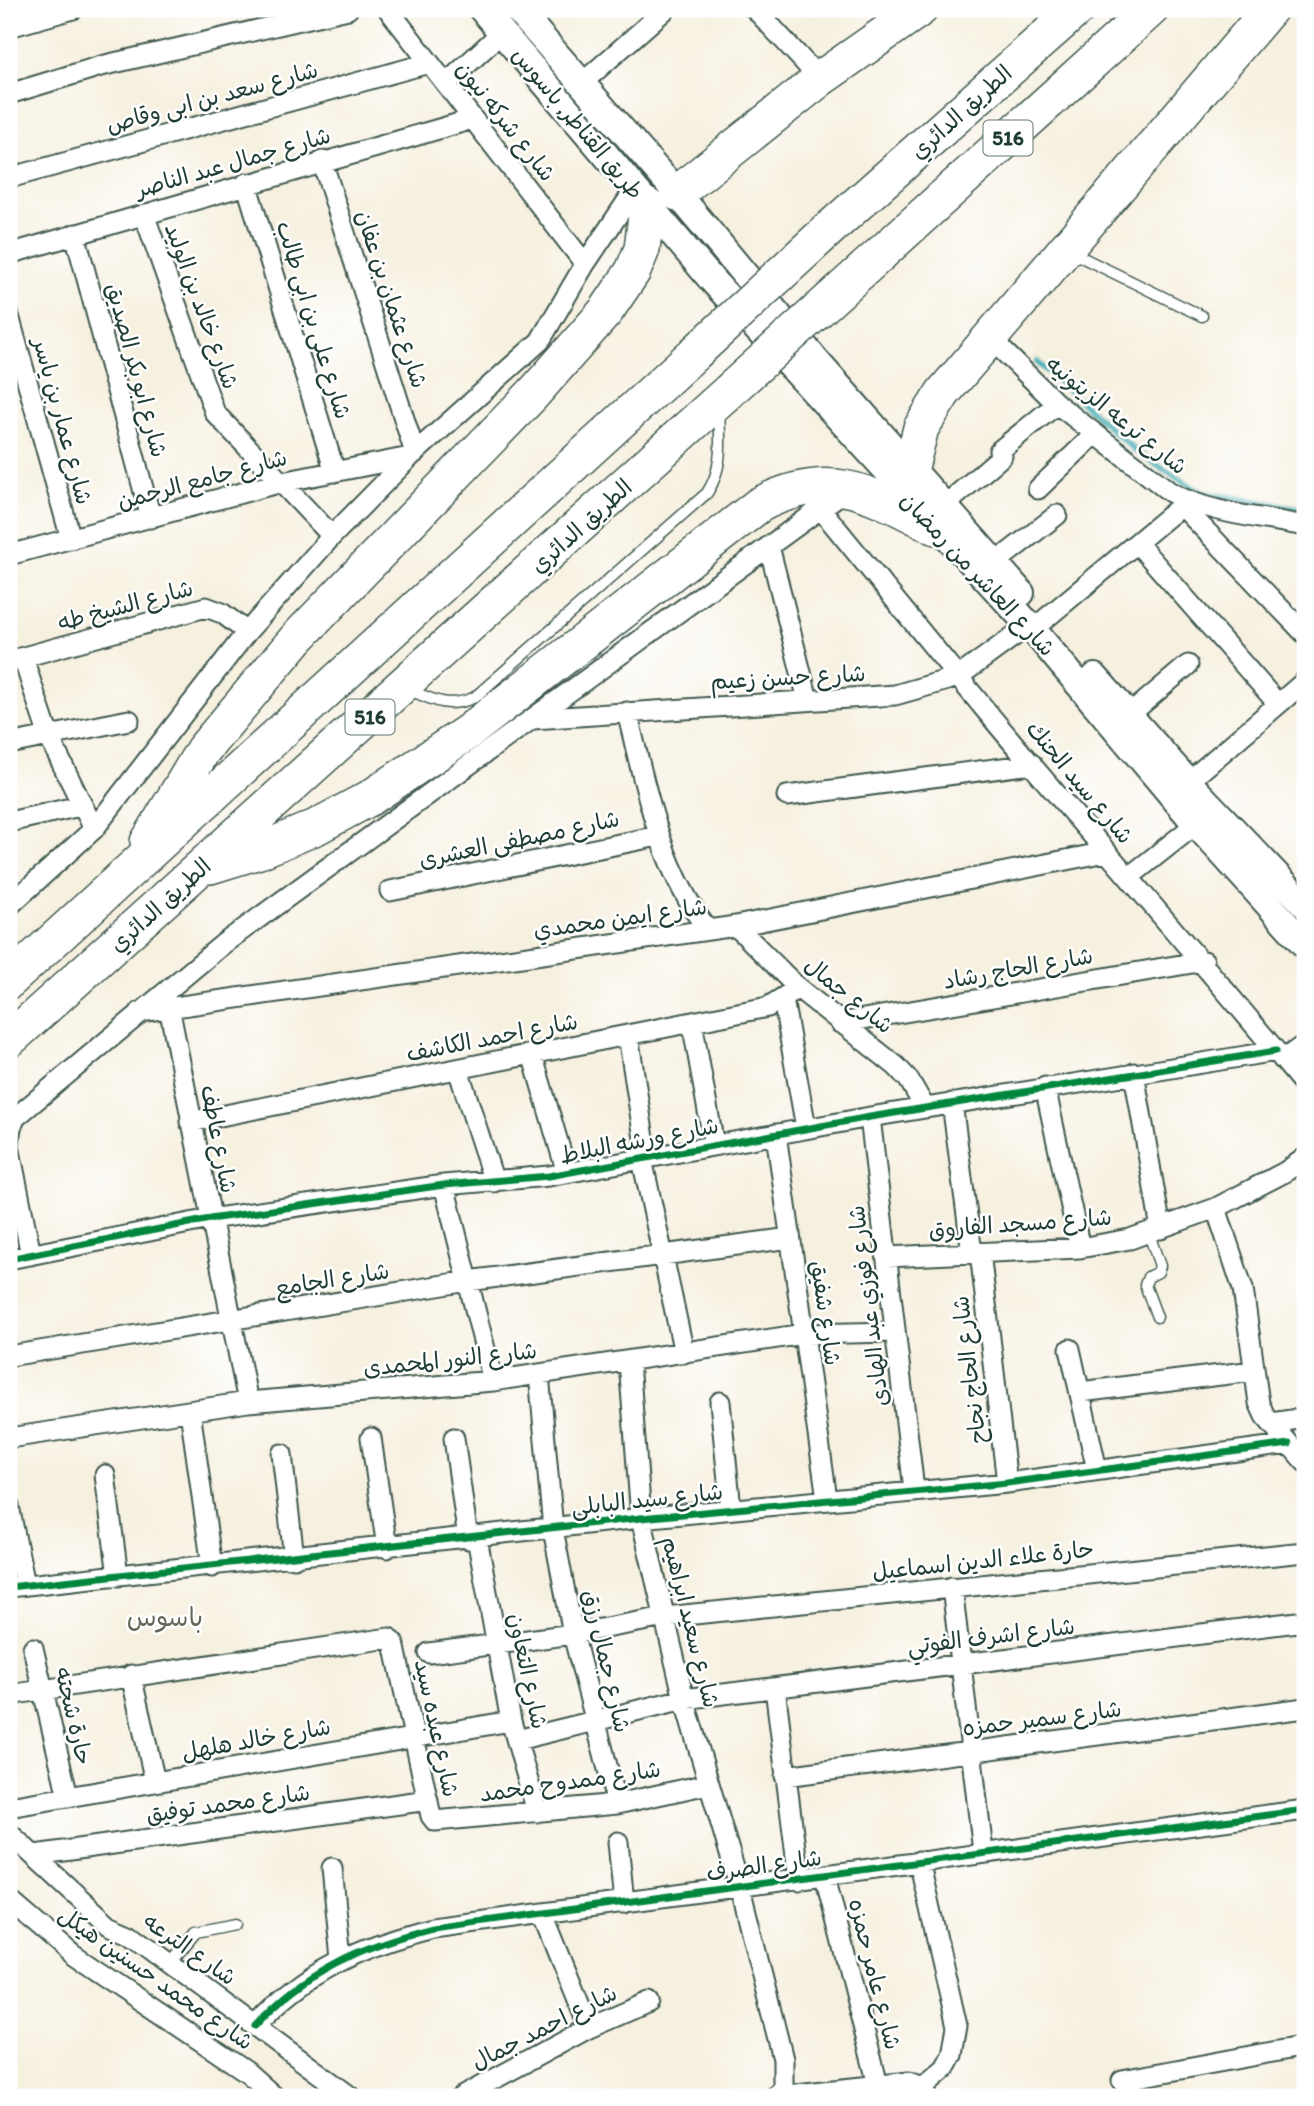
<svg xmlns="http://www.w3.org/2000/svg" width="1314" height="2106" viewBox="0 0 1314 2106" font-family="Itim,'Playpen Sans Arabic',sans-serif">
<style>
.lines{fill:none;stroke-linecap:round;stroke-linejoin:round}
.stream{stroke:#3eafb7;stroke-width:6}
.service-casing{stroke:#3f584e;stroke-width:13}
.minor-casing{stroke:#3f584e;stroke-width:23}
.secondary-casing{stroke:#3f584e;stroke-width:30}
.motorway-casing{stroke:#3f584e;stroke-width:38}
.service{stroke:#fff;stroke-width:10}
.minor{stroke:#fff;stroke-width:19}
.secondary{stroke:#fff;stroke-width:26}
.motorway{stroke:#fff;stroke-width:35}
.motorway-bridge-casing{stroke:#3f584e;stroke-width:38;stroke-linecap:butt}
.motorway-bridge{stroke:#fff;stroke-width:35}
.cycleway-casing{stroke:#fff;stroke-width:11}
.cycleway{stroke:#00873e;stroke-width:7}
.labels{text-anchor:middle;stroke-width:5;stroke-linejoin:round;paint-order:stroke}
.shield{fill:#fff;stroke:#627771;stroke-width:2}
.shield-label{font-size:21px;font-weight:bold;fill:#1f3d34}
.street-label{font-size:23px;fill:#1f3d34;stroke:#fff}
.quarter-label{font-size:26px;fill:#626857;stroke:#fff}
</style>
<rect width="100%" height="100%" fill="#fff"/>
<filter id="ink" filterUnits="userSpaceOnUse"><feTurbulence type="fractalNoise" baseFrequency=".0143" numOctaves="2"/><feDisplacementMap in="SourceGraphic" scale="14" xChannelSelector="R" yChannelSelector="G"/><feConvolveMatrix kernelMatrix="1 2 1 2 8 2 1 2 1" color-interpolation-filters="sRGB"/></filter>
<filter id="wash" filterUnits="userSpaceOnUse"><feTurbulence type="fractalNoise" baseFrequency=".00686" numOctaves="4" result="noise"/><feDisplacementMap in="SourceGraphic" scale="28" xChannelSelector="R" yChannelSelector="G"/><feGaussianBlur stdDeviation="1.57" result="paint"/><feColorMatrix in="noise" values="0 0 0 0 0 0 0 0 0 0 0 0 0 0 0 0 0 1.4 0 .05"/><feComposite in="paint" operator="in"/></filter>
<g filter="url(#wash)">
<rect width="100%" height="100%" fill="#f6f0df"/>
<g class="lines">
<path class="stream" d="M1037,362L1139,454L1202,493L1305,509"/>
</g>
</g>
<g filter="url(#ink)">
<g class="lines">
<defs>
<path id="service" d="M1073,253L1202,316
M410,690C434,701 450,709 475,697L707,493C724,467 720,440 719,410
M1149,1234L1160,1266L1158,1272L1148,1277L1145,1285L1157,1317
M170,1963L196,1932L235,1924"/>
<path id="minor" d="M388,9L585,264
M755,9L820,79
M9,27L73,9
M446,84L502,32
M581,84L666,9
M9,94L101,66L348,9
M322,161L415,453
M9,178L429,63
M246,183L335,472
M144,214L215,413L332,536
M75,234L151,518
M9,254L473,119
M9,316L71,539
M991,339L1057,404L1170,492C1210,514 1261,517 1305,526
M1038,489L1094,435
M944,506L1002,456L999,451L1057,404
M1182,506L1305,634
M820,508C914,623 1007,739 1106,851C1173,929 1240,1007 1305,1086
M1137,543L1278,704
M769,546L808,700
M9,555L282,482L410,457
M995,563L1057,515
M1044,620L1187,501
M23,658L49,737L94,829
M9,661L206,607L222,613L247,632
M627,712C646,788 659,866 708,930
M1129,715L1188,665
M533,719L895,695L958,677L1029,625
M9,744L129,720
M1188,782L1305,681
M787,796L1032,764
M9,822L80,806
M1129,877L1196,824
M390,891L658,836
M9,906L94,829L247,632L332,536L410,457L540,341L585,264L634,191
M736,926L798,988L896,1066L909,1080L925,1108
M783,999L806,1128
M169,1007L248,1402
M140,1012L736,926L1106,852
M692,1022L714,1145
M840,1023L1204,961
M628,1035L647,1158
M532,1054L567,1173
M1283,1060L1305,1044
M458,1069L494,1182
M1134,1073L1161,1229
M1045,1087L1080,1248
M952,1103L972,1253
M870,1117L914,1490
M190,1122L768,1007L798,988
M776,1134L827,1499
M9,1144L11,1127L16,1117L223,944L846,490
M9,1146L31,1255
M642,1159L684,1353
M444,1185L493,1381
M1216,1208L1243,1289L1259,1403L1265,1416L1305,1462
M980,1252L1007,1483
M887,1257L1080,1248L1130,1239L1216,1208L1285,1172L1305,1158
M9,1259L210,1219L444,1185L549,1176L870,1117L1276,1051
M1070,1349L1097,1470
M9,1356L468,1281L790,1238
M629,1362L641,1518L684,1699L740,1888L783,2059V2087L775,2097
M539,1374L553,1529L573,1634L617,1804
M1080,1392L1254,1371
M720,1402L731,1509
M190,1411L212,1567
M1271,1423L1305,1418
M9,1438L248,1402L493,1381L804,1334L895,1332
M371,1438L387,1548
M454,1438L468,1539
M282,1454L294,1558
M105,1475L118,1576
M9,1506L25,1585
M477,1538L511,1721L537,1812
M9,1587L641,1518L1007,1483L1289,1444
M952,1587L983,1852
M33,1648L68,1797
M429,1653L573,1634L665,1617L1305,1552
M131,1675L155,1782
M775,1688L799,1880
M9,1695L389,1638L394,1643L431,1816L435,1821L617,1804L708,1784
M517,1740L684,1699L1305,1621
M785,1776L1305,1708
M9,1807L511,1721
M9,1833L109,1925L130,1934L351,2097
M618,1842L624,1903
M35,1855L428,1800
M919,1861L957,2026L952,2055L945,2068L923,2087
M332,1868L341,1959
M825,1876L878,2085
M9,1900L73,1955L247,2072L275,2097
M543,1914L589,2028
M255,2026C306,1970 361,1946 433,1928L1305,1810
M1122,2080L1305,2046
M777,2096L909,2082L923,2087L928,2097
M461,2097L589,2028L649,2002"/>
<path id="secondary" d="M482,9L712,280L1029,625L1196,824L1305,945
M517,9L677,193L818,363L1021,593
M1095,677L1188,782L1305,905"/>
<path id="motorway" d="M677,193L820,79L920,9
M827,231L1077,9
M865,268L1151,9
M911,467L921,428L943,393L1270,9
M148,842L203,750L297,638L533,394L606,311L633,271L642,249L647,206
M210,866L259,851L316,827L370,798L468,732L759,505C831,467 871,494 936,527
M9,981L695,353
M9,1040L729,391"/>
</defs>
<use href="#service" class="service-casing"/>
<use href="#minor" class="minor-casing"/>
<use href="#secondary" class="secondary-casing"/>
<use href="#motorway" class="motorway-casing"/>
<use href="#service" class="service"/>
<use href="#minor" class="minor"/>
<use href="#secondary" class="secondary"/>
<use href="#motorway" class="motorway"/>
<defs>
<path id="motorway-bridge" d="M695,353L827,231
M729,391L865,268"/>
</defs>
<use href="#motorway-bridge" class="motorway-bridge-casing"/>
<use href="#motorway-bridge" class="motorway-bridge"/>
<defs>
<path id="cycleway" d="M9,1259L210,1219L444,1185L549,1176L870,1117L1276,1051
M9,1587L641,1518L1007,1483L1289,1444
M255,2026C306,1970 361,1946 433,1928L1305,1810"/>
</defs>
<use href="#cycleway" class="cycleway-casing"/>
<use href="#cycleway" class="cycleway"/>
</g>
</g>
<g class="labels">
<g class="shield">
<rect x="983.5" y="120.5" width="49" height="35" rx="5"/>
<rect x="345.5" y="699.5" width="49" height="35" rx="5"/>
</g>
<g class="shield-label">
<text x="1008" y="145">516</text>
<text x="370" y="724">516</text>
</g>
<g class="street-label">
<text transform="translate(212 97) rotate(-15)" y="8">شارع سعد بن ابى وقاص</text>
<text transform="translate(961 112) rotate(-42)" y="8">الطريق الدائري</text>
<text transform="translate(506 121) rotate(52)" y="8">شارع شركه نيون</text>
<text transform="translate(578 123) rotate(50)" y="8">طريق القناطر, باسوس</text>
<text transform="translate(233 162) rotate(-16)" y="8">شارع جمال عبد الناصر</text>
<text transform="translate(392 299) rotate(72)" y="8">شارع عثمان بن عفان</text>
<text transform="translate(202 306) rotate(70)" y="8">شارع خالد بن الوليد</text>
<text transform="translate(314 320) rotate(73)" y="8">شارع على بن ابى طالب</text>
<text transform="translate(137 370) rotate(75)" y="8">شارع ابو بكر الصديق</text>
<text transform="translate(1117 415) rotate(39)" y="8">شارع ترعه الزيتونيه</text>
<text transform="translate(63 421) rotate(75)" y="8">شارع عمار بن ياسر</text>
<text transform="translate(202 479) rotate(-15)" y="8">شارع جامع الرحمن</text>
<text transform="translate(581 526) rotate(-42)" y="8">الطريق الدائري</text>
<text transform="translate(978 574) rotate(47)" y="8">شارع العاشر من رمضان</text>
<text transform="translate(125 605) rotate(-15)" y="8">شارع الشيخ طه</text>
<text transform="translate(788 677) rotate(-3)" y="8">شارع حسن زعيم</text>
<text transform="translate(1080 782) rotate(50)" y="8">شارع سيد الحنك</text>
<text transform="translate(519 839) rotate(-12)" y="8">شارع مصطفى العشرى</text>
<text transform="translate(160 905) rotate(-42)" y="8">الطريق الدائري</text>
<text transform="translate(620 918) rotate(-8)" y="8">شارع ايمن محمدي</text>
<text transform="translate(1018 968) rotate(-10)" y="8">شارع الحاج رشاد</text>
<text transform="translate(849 995) rotate(39)" y="8">شارع جمال</text>
<text transform="translate(492 1037) rotate(-11)" y="8">شارع احمد الكاشف</text>
<text transform="translate(219 1139) rotate(79)" y="8">شارع عاطف</text>
<text transform="translate(639 1140) rotate(-11)" y="8">شارع ورشه البلاط</text>
<text transform="translate(1020 1223) rotate(-4)" y="8">شارع مسجد الفاروق</text>
<text transform="translate(332 1279) rotate(-9)" y="8">شارع الجامع</text>
<text transform="translate(868 1306) rotate(-97)" y="8">شارع فوزي عبد الهادى</text>
<text transform="translate(826 1313) rotate(82)" y="8">شارع شفيق</text>
<text transform="translate(450 1359) rotate(-6)" y="8">شارع النور المحمدى</text>
<text transform="translate(969 1370) rotate(-97)" y="8">شارع الحاج نجاح</text>
<text transform="translate(647 1499) rotate(-6)" y="8">شارع سيد البابلى</text>
<text transform="translate(983 1560) rotate(-6)" y="8">حارة علاء الدين اسماعيل</text>
<text transform="translate(691 1622) rotate(76)" y="8">شارع سعيد ابراهيم</text>
<text transform="translate(991 1636) rotate(-7)" y="8">شارع اشرف الفوتي</text>
<text transform="translate(607 1661) rotate(77)" y="8">شارع جمال رزق</text>
<text transform="translate(528 1671) rotate(78)" y="8">شارع التعاون</text>
<text transform="translate(74 1716) rotate(77)" y="8">حارة شحته</text>
<text transform="translate(1042 1718) rotate(-7)" y="8">شارع سمير حمزه</text>
<text transform="translate(437 1728) rotate(78)" y="8">شارع عبده سيد</text>
<text transform="translate(256 1739) rotate(-10)" y="8">شارع خالد هلهل</text>
<text transform="translate(570 1781) rotate(-8)" y="8">شارع ممدوح محمد</text>
<text transform="translate(228 1803) rotate(-8)" y="8">شارع محمد توفيق</text>
<text transform="translate(764 1865) rotate(-8)" y="8">شارع الصرف</text>
<text transform="translate(190 1949) rotate(35)" y="8">شارع الترعه</text>
<text transform="translate(875 1974) rotate(76)" y="8">شارع عامر حمزه</text>
<text transform="translate(156 1978) rotate(35)" y="8">شارع محمد حسنين هيكل</text>
<text transform="translate(544 2027) rotate(-27)" y="8">شارع احمد جمال</text>
</g>
<g class="quarter-label">
<text x="165" y="1626">باسوس</text>
</g>
</g>
<rect width="1314" height="2106" fill="none" stroke="#fff" stroke-width="35"/>
</svg>
